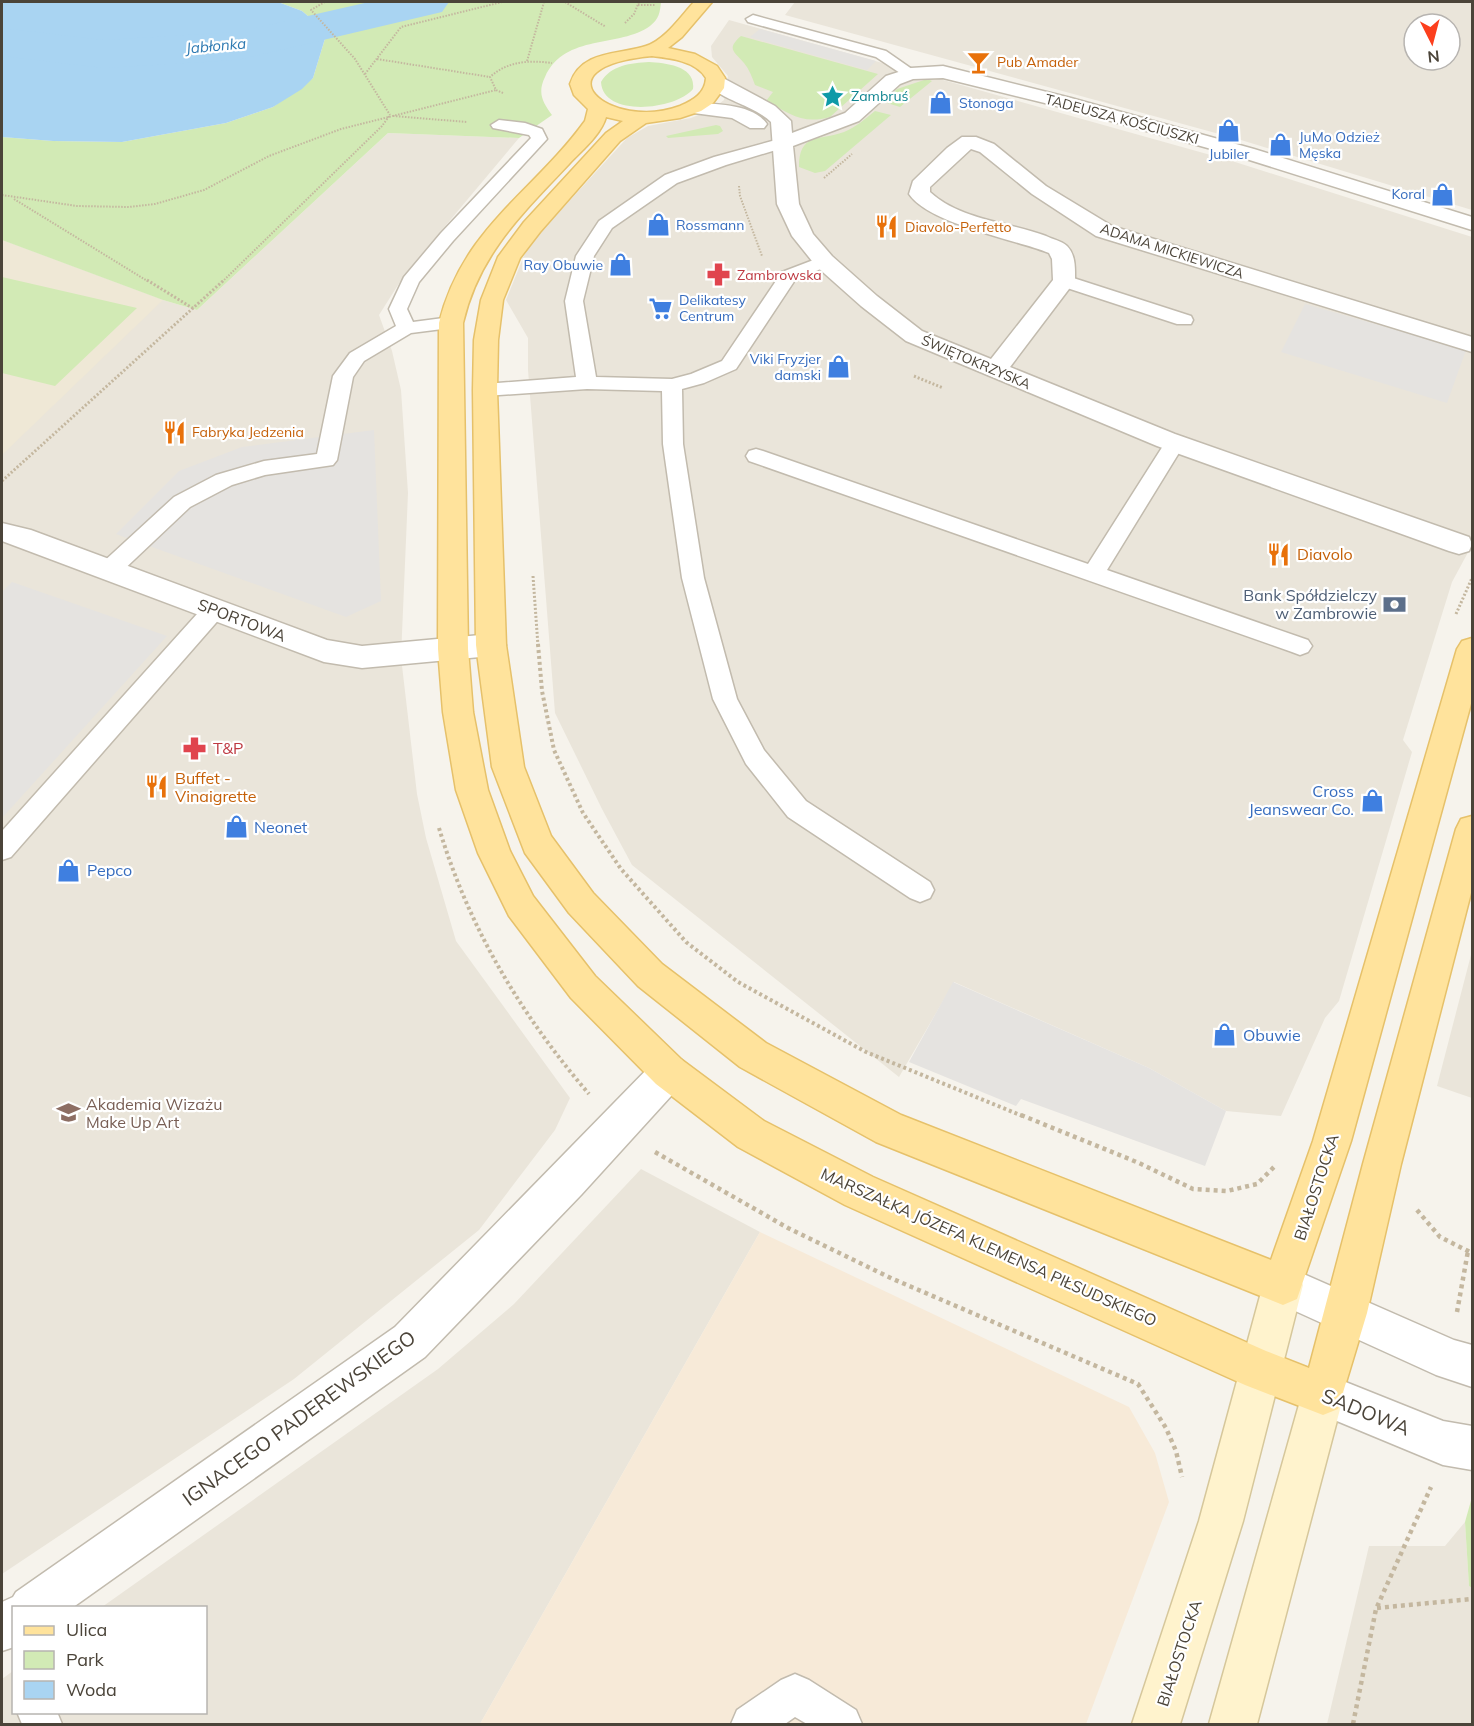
<svg xmlns="http://www.w3.org/2000/svg" width="1474" height="1726" viewBox="0 0 1474 1726" font-family="Mulish,sans-serif">
<style>
.residential{fill:#eae5da;fill-rule:evenodd}
.commercial{fill:#f7ead8}
.education{fill:#efe8d6}
.green{fill:#d2eab5}
.parking{fill:#e5e3e0}
.water{fill:#a9d4f2}
.lines{fill:none;stroke-linecap:round;stroke-linejoin:round}
.river{fill:#a9d4f2;fill-rule:evenodd}
.service-casing{stroke:#c2bbae;stroke-width:3}
.minor-casing{stroke:#c2bbae;stroke-width:3}
.secondary-casing{stroke:#d6c79b;stroke-width:3}
.primary-casing{stroke:#e6c16a;stroke-width:3}
.path-far3{stroke:#c4b79f;stroke-width:2;stroke-dasharray:1.5 1.5;stroke-linecap:butt}
.path-far2{stroke:#c4b79f;stroke-width:3;stroke-dasharray:2 2;stroke-linecap:butt}
.path-far1{stroke:#c4b79f;stroke-width:4;stroke-dasharray:3 3;stroke-linecap:butt}
.path{stroke:#c4b79f;stroke-width:4.5;stroke-dasharray:4 4;stroke-linecap:butt}
.service{fill:#fff;fill-rule:evenodd}
.minor{fill:#fff;fill-rule:evenodd}
.secondary{fill:#fff3cd;fill-rule:evenodd}
.primary{fill:#ffe39c;fill-rule:evenodd}
.labels{text-anchor:middle;stroke-width:4.5;stroke-linejoin:round;paint-order:stroke}
.far-food-label{font-size:14px;fill:#c56008;stroke:#fff;text-anchor:start}
.far-culture-label{font-size:14px;fill:#0d838f;stroke:#fff;text-anchor:start}
.far-shop-label{font-size:14px;fill:#366cbe;stroke:#fff;text-anchor:start}
.far-street-label{font-size:14px;fill:#4b4439;stroke:#fff}
.far-health-label{font-size:14px;fill:#be3a42;stroke:#fff;text-anchor:start}
.far-water-label{font-size:15px;font-style:italic;fill:#2e7ab2;stroke:#fff}
.food-label{font-size:16px;fill:#c56008;stroke:#fff;text-anchor:start}
.service-label{font-size:16px;fill:#4e5e75;stroke:#fff;text-anchor:end}
.street-label{font-size:16px;fill:#4b4439;stroke:#fff}
.health-label{font-size:16px;fill:#be3a42;stroke:#fff;text-anchor:start}
.shop-label{font-size:16px;fill:#366cbe;stroke:#fff;text-anchor:start}
.education-label{font-size:16px;fill:#785e54;stroke:#fff;text-anchor:start}
.near-street-label{font-size:20px;fill:#4b4439;stroke:#fff}
</style>
<rect width="100%" height="100%" fill="#f6f3ec"/>
<path class="residential" d="M795,2H1472V210L1241,140L785,15ZM1414,24H1450V60H1414Z
M729,20L1232,161L1472,237V545L1452,582L1403,740L1412,752L1339,1001L1325,1018L1281,1116L1226,1111L1149,1068L954,982L899,1077L632,865L602,809L555,713L528,370V338L506,300L528,246L627,138L648,126L691,118L711,110L724,100L728,76L712,57L711,46Z
M388,133L519,138L405,274L379,315L392,351L401,390L408,493L401,657L417,794L426,838L456,941L570,1098L555,1130L479,1230L294,1379L2,1574V240L163,300L197,310Z
M1472,951V1098L1437,1086Z
M641,1169L760,1232L480,1724H2V1679L13,1671L14,1712H206V1608L102,1607L438,1369L514,1304Z
M1465,1522L1469,1586L1472,1588V1724H1327L1369,1546H1445Z"/>
<path class="commercial" d="M760,1232L1129,1407L1155,1453L1169,1502L1086,1724H480Z"/>
<path class="education" d="M2,240L163,300L2,455Z"/>
<path class="green" d="M278,2H661C660,12 659,19 650,26C620,48 565,33 545,77C537,93 543,103 552,115L519,138L388,133L197,310L163,300L2,240V137L53,141L122,142L226,123L273,107L313,78L327,32L302,11Z
M741,36L878,74L830,117C802,125 789,113 766,101L773,92L755,85C752,77 749,69 744,63C734,51 726,49 741,36Z
M649,62C666,63 696,66 693,89C676,110 603,118 601,82C611,65 631,63 649,62Z
M927,79L932,81L900,107L884,102L897,89Z
M875,111L891,115L825,171L815,173L799,167C799,133 818,141 844,132C856,127 865,119 875,111Z
M716,125L720,126L723,131L718,134L668,138L666,136Z
M2,277L137,308L55,386L2,373Z
M1472,1497V1588L1469,1586L1465,1522Z"/>
<path class="parking" d="M760,29L876,61L867,70L750,37Z
M1305,304L1466,350L1447,403L1281,352Z
M374,430L381,601L346,617L116,534L179,471L242,447Z
M12,582L167,636L2,818V592Z
M953,982L1149,1068L1226,1111L1205,1166L1021,1099L1016,1106L909,1062Z"/>
<path class="water" d="M2,2H278L302,11L327,32L313,78L302,89L273,107L226,123L122,142L53,141L2,137Z"/>
<g class="lines">
<path class="river" d="M369,2H449L442,12L238,60L103,68L2,56V28L103,40L238,32Z"/>
<defs>
<path id="service" d="M753,15L886,51L919,74L916,77H906L876,57L748,22L746,19Z
M499,120L525,123L542,129L547,139L453,241L419,282L407,309L413,322L451,317L458,319L460,323L458,327L411,333L364,361L353,377L337,460L333,465L265,475L232,485L190,507L117,576L109,578L101,576L98,570L101,564L174,497L216,475L264,461L317,454L333,376L350,353L396,326L389,309L404,277L441,233L531,138L529,135L493,128L491,125Z
M783,138L791,143L789,146L726,165L677,183L612,228L594,256L583,301L596,377L672,379L691,374L722,361L782,272L824,256L830,257L833,261L830,265L795,280L736,369L704,383L682,389L683,444L704,578L737,699L764,750L806,801L930,882L934,890L930,898L920,902L910,898L788,817L746,764L713,699L682,578L663,444L662,391L587,389L485,396L478,394L475,390L478,386L485,384L576,377L565,301L576,256L599,221L665,175L714,157Z
M1064,275L1191,316L1193,320L1191,324H1177L1058,285L1055,281L1058,277Z
M1175,436L1182,438L1185,443L1107,570L1308,640L1312,646L1308,652L1300,655L1292,652L749,461L746,456L749,451L756,449L763,451L1088,564L1168,438Z
M214,601L222,604L226,610L222,616L11,857L2,860V831L206,604Z
M795,1674L809,1680L856,1710L862,1724H807L795,1717L785,1724H731L737,1710L781,1680Z
M17,1712H57L62,1724H22Z"/>
<path id="minor" d="M943,66L1071,98L1254,149L1472,217V230L1240,157L1057,106L943,78L913,79L900,84L859,121L793,146L799,204L813,234L832,256L877,296L922,331L991,359L1053,280L1052,259L1049,253C1014,239 929,224 909,194L913,181L947,148L962,137H976L994,144L1046,186L1112,226L1472,337V352L1096,236L1032,194L980,152L971,149L930,187V192C960,220 1009,222 1046,236C1052,239 1062,241 1067,246C1076,255 1075,269 1075,281L1010,367L1175,434L1469,537L1472,544L1469,551L1459,554L1449,551L1157,446L906,341L861,306L816,266L792,236L777,204L771,122C754,105 719,100 707,82L709,78H723L775,106L791,121L792,133L845,113L886,76L911,68Z
M693,102C716,105 752,103 767,124L764,128H750L732,118L686,112L683,108L686,104Z
M2,523L31,530L327,640L362,646L491,634L501,637L506,645L501,653L491,656L362,668L324,662L2,541Z
M669,1054L682,1060L687,1072L682,1084L581,1195L425,1357L72,1608H14V1647L2,1651V1602L13,1597L16,1592L395,1327L656,1060Z
M1283,1265L1454,1340L1472,1345V1387L1436,1375L1269,1299L1263,1285L1269,1271Z
M1323,1373L1443,1421L1472,1426V1470L1443,1465L1308,1409L1302,1394L1308,1379Z"/>
<path id="secondary" d="M1283,1265L1297,1271L1303,1285L1243,1521L1180,1724H1132L1199,1521L1263,1285L1269,1271Z
M1323,1373L1338,1379L1344,1394L1257,1724H1209L1302,1394L1308,1379Z"/>
<path id="primary" d="M694,2H712L682,37L668,48L695,54L717,66L725,78L724,88L713,103L701,111L680,118L646,123L620,141L540,232L520,258L503,300L498,340L497,390L506,645L524,767L551,836L593,893L662,964L766,1043L901,1115L1271,1260L1313,1141L1457,649L1462,641L1472,638V700L1351,1141L1297,1299L1283,1305L876,1142L740,1067L638,986L569,913L525,853L492,767L476,645L473,390L474,340L481,300L498,257L524,222L606,133L623,121L606,117C601,135 581,151 569,164C522,214 479,254 463,323L468,649L473,712L488,790L510,851L533,896L595,976L682,1060L764,1121L873,1177L1266,1351L1309,1368L1363,1164L1456,829L1461,819L1472,816V889L1401,1164L1367,1313L1338,1409L1323,1415L1245,1385L845,1205L738,1147L656,1084L571,998L509,916L478,853L456,790L443,712L438,649L439,323C463,227 532,194 585,121L588,109L574,95L570,84C581,50 618,55 646,46C665,40 681,16 694,2ZM652,56C670,58 696,61 706,78C705,93 694,100 680,106C610,132 534,67 652,56Z"/>
</defs>
<use href="#service" class="service-casing"/>
<use href="#minor" class="minor-casing"/>
<use href="#secondary" class="secondary-casing"/>
<use href="#primary" class="primary-casing"/>
<path class="path-far3" d="M325,2L311,10L355,59L390,115
M565,2L606,27
M638,5H656
M625,23L634,14L639,2
M377,59L490,77
M527,61L544,2
M365,74L401,27L502,2
M503,93L496,90L490,77C508,61 529,60 552,63
M393,116L467,122
M824,178L852,154
M739,186L740,196L762,256
M2,195L77,206L129,207L155,204L204,190L269,156L341,129L496,90
M14,199L149,282
M222,282L382,126L390,115"/>
<path class="path-far2" d="M147,280L194,309
M914,376L943,388
M2,481L224,280
M533,576L538,646
M1456,614L1472,578"/>
<path class="path-far1" d="M538,644L542,691L554,750L583,813L621,869L686,942L738,982L866,1052L1025,1117
M439,828C469,928 521,1015 589,1094"/>
<path class="path" d="M1021,1115L1139,1163L1193,1189L1227,1191L1257,1184L1275,1166
M655,1152L788,1228L893,1279L1138,1384L1166,1428L1176,1451L1182,1477
M1417,1210L1440,1237L1472,1253
M1457,1312L1468,1251
M1377,1608L1472,1599
M1353,1724L1376,1609L1431,1487"/>
<use href="#service" class="service"/>
<use href="#minor" class="minor"/>
<use href="#secondary" class="secondary"/>
<use href="#primary" class="primary"/>
</g>
<defs>
<symbol id="bar-bare" viewBox="-9 -9 18 18"><path d="M-6-5H6L.8 .8V4.5H3.5V6h-7V4.5H-.8V.8Z" fill="#e8710a" stroke="#fff" stroke-width="2.5" paint-order="stroke"/></symbol>
<symbol id="sight-bare" viewBox="-9 -9 18 18"><path d="M0-6L1.8-2.2L6-1.7L2.9 1.2L3.7 5.4L0 3.3L-3.7 5.4L-2.9 1.2L-6-1.7L-1.8-2.2Z" fill="#0f9aa8" stroke="#fff" stroke-width="2.5" paint-order="stroke"/></symbol>
<symbol id="shop-bare" viewBox="-9 -9 18 18"><path d="M-5-2.5h2.3a2.7 3.5 0 0 1 5.4 0H5L5.5 6h-11ZM-1.5-2.5h3a1.5 2.3 0 0 0-3 0Z" fill="#3f7fe0" stroke="#fff" stroke-width="2.5" paint-order="stroke"/></symbol>
<symbol id="restaurant-bare" viewBox="-9 -9 18 18"><path d="M-5-6h1v4h1v-4h1v4h1v-4h1v5L-1.5 .5V6h-2V.5L-5-1ZM5-6V6H3V1.5H1.5Q1.5-4 5-6Z" fill="#e8710a" stroke="#fff" stroke-width="2.5" paint-order="stroke"/></symbol>
<symbol id="pharmacy-bare" viewBox="-9 -9 18 18"><path d="M-2-6h4v4h4v4h-4v4h-4v-4h-4v-4h4Z" fill="#e0444e" stroke="#fff" stroke-width="2.5" paint-order="stroke"/></symbol>
<symbol id="supermarket-bare" viewBox="-9 -9 18 18"><path d="M-6-5.5h2.5l.6 2H6L4.5 2H-2.5L-4.4-4H-6ZM-1.5 3.2a1.3 1.3 0 1 0 .1 0ZM3 3.2a1.3 1.3 0 1 0 .1 0Z" fill="#3f7fe0" stroke="#fff" stroke-width="2.5" paint-order="stroke"/></symbol>
<symbol id="bank-bare" viewBox="-9 -9 18 18"><path d="M-6-4H6V4H-6ZM0-2.3a2.3 2.3 0 1 0 0 4.6a2.3 2.3 0 1 0 0-4.6Z" fill="#5c6f8a" stroke="#fff" stroke-width="2.5" paint-order="stroke"/></symbol>
<symbol id="university-bare" viewBox="-9 -9 18 18"><path d="M0-5L7-2L0 1L-7-2ZM-4 1L0 2.5L4 1V4Q0 6-4 4Z" fill="#8d6e63" stroke="#fff" stroke-width="2.5" paint-order="stroke"/></symbol>
</defs>
<g fill-rule="evenodd">
<use href="#bar-bare" x="962" y="46" width="33" height="33"/>
<use href="#sight-bare" x="816" y="80" width="33" height="33"/>
<use href="#shop-bare" x="924" y="86" width="33" height="33"/>
<use href="#shop-bare" x="1212" y="114" width="33" height="33"/>
<use href="#shop-bare" x="1264" y="128" width="33" height="33"/>
<use href="#shop-bare" x="1426" y="178" width="33" height="33"/>
<use href="#shop-bare" x="642" y="208" width="33" height="33"/>
<use href="#restaurant-bare" x="870" y="210" width="33" height="33"/>
<use href="#shop-bare" x="604" y="248" width="33" height="33"/>
<use href="#pharmacy-bare" x="702" y="258" width="33" height="33"/>
<use href="#supermarket-bare" x="644" y="292" width="33" height="33"/>
<use href="#shop-bare" x="822" y="350" width="33" height="33"/>
<use href="#restaurant-bare" x="158" y="416" width="33" height="33"/>
<use href="#restaurant-bare" x="1262" y="538" width="33" height="33"/>
<use href="#bank-bare" x="1378" y="588" width="33" height="33"/>
<use href="#pharmacy-bare" x="178" y="732" width="33" height="33"/>
<use href="#restaurant-bare" x="140" y="770" width="33" height="33"/>
<use href="#shop-bare" x="1356" y="784" width="33" height="33"/>
<use href="#shop-bare" x="220" y="810" width="33" height="33"/>
<use href="#shop-bare" x="52" y="854" width="33" height="33"/>
<use href="#shop-bare" x="1208" y="1018" width="33" height="33"/>
<use href="#university-bare" x="52" y="1096" width="33" height="33"/>
</g>
<g class="labels">
<g class="far-food-label">
<text x="997" y="67">Pub Amader</text>
<text x="905" y="232">Diavolo-Perfetto</text>
<text x="192" y="437">Fabryka Jedzenia</text>
</g>
<g class="far-culture-label">
<text x="851" y="101">Zambruś</text>
</g>
<g class="far-shop-label">
<text x="959" y="108">Stonoga</text>
<text x="1299" y="142">JuMo Odzież<tspan x="1299" dy="16">Męska</tspan></text>
<text x="1229" y="159" text-anchor="middle">Jubiler</text>
<text x="1425" y="199" text-anchor="end">Koral</text>
<text x="676" y="230">Rossmann</text>
<text x="603" y="270" text-anchor="end">Ray Obuwie</text>
<text x="679" y="305">Delikatesy<tspan x="679" dy="16">Centrum</tspan></text>
<text x="821" y="364" text-anchor="end">Viki Fryzjer<tspan x="821" dy="16">damski</tspan></text>
</g>
<g class="far-street-label">
<text transform="translate(1122 119) rotate(15)" y="5">TADEUSZA KOŚCIUSZKI</text>
<text transform="translate(1172 251) rotate(18)" y="5">ADAMA MICKIEWICZA</text>
<text transform="translate(976 362) rotate(23)" y="5">ŚWIĘTOKRZYSKA</text>
</g>
<g class="far-health-label">
<text x="737" y="280">Zambrowska</text>
</g>
<g class="far-water-label">
<text transform="translate(216 46) rotate(-5)" y="5">Jabłonka</text>
</g>
<g class="food-label">
<text x="1297" y="560">Diavolo</text>
<text x="175" y="784">Buffet -<tspan x="175" dy="18">Vinaigrette</tspan></text>
</g>
<g class="service-label">
<text x="1377" y="601">Bank Spółdzielczy<tspan x="1377" dy="18">w Zambrowie</tspan></text>
</g>
<g class="street-label">
<text transform="translate(242 620) rotate(21)" y="6">SPORTOWA</text>
<text transform="translate(1316 1187) rotate(-72)" y="6">BIAŁOSTOCKA</text>
<text transform="translate(989 1247) rotate(24)" y="6">MARSZAŁKA JÓZEFA KLEMENSA PIŁSUDSKIEGO</text>
<text transform="translate(1179 1653) rotate(-72)" y="6">BIAŁOSTOCKA</text>
</g>
<g class="health-label">
<text x="213" y="754">T&amp;P</text>
</g>
<g class="shop-label">
<text x="1354" y="797" text-anchor="end">Cross<tspan x="1354" dy="18">Jeanswear Co.</tspan></text>
<text x="254" y="833">Neonet</text>
<text x="87" y="876">Pepco</text>
<text x="1243" y="1041">Obuwie</text>
</g>
<g class="education-label">
<text x="86" y="1110">Akademia Wizażu<tspan x="86" dy="18">Make Up Art</tspan></text>
</g>
<g class="near-street-label">
<text transform="translate(1366 1412) rotate(22)" y="7">SADOWA</text>
<text transform="translate(299 1418) rotate(-36)" y="7">IGNACEGO PADEREWSKIEGO</text>
</g>
</g>
<rect width="1474" height="1726" fill="none" stroke="#4b4439" stroke-width="6"/>
<rect x="12" y="1606" width="195" height="108" fill="#ffffff" stroke="#b7b4b0" stroke-width="1.5"/>
<rect x="24" y="1626" width="30" height="9" fill="#ffe39c" stroke="#b7b4b0" stroke-width="1.5"/>
<text x="66" y="1636" font-size="18" fill="#4b4439">Ulica</text>
<rect x="24" y="1651" width="30" height="18" fill="#d2eab5" stroke="#b7b4b0" stroke-width="1.5"/>
<text x="66" y="1666" font-size="18" fill="#4b4439">Park</text>
<rect x="24" y="1681" width="30" height="18" fill="#a9d4f2" stroke="#b7b4b0" stroke-width="1.5"/>
<text x="66" y="1696" font-size="18" fill="#4b4439">Woda</text>
<g transform="translate(1432 42) rotate(174)"><circle r="28" fill="#ffffff" stroke="#b7b4b0" stroke-width="1.5"/>
<path d="M0-4.5L10 22L0 15L-10 22Z" fill="#fc3f1d"/>
<text y="-9" font-size="16" font-weight="bold" text-anchor="middle" fill="#4b4439">N</text>
</g>
</svg>
